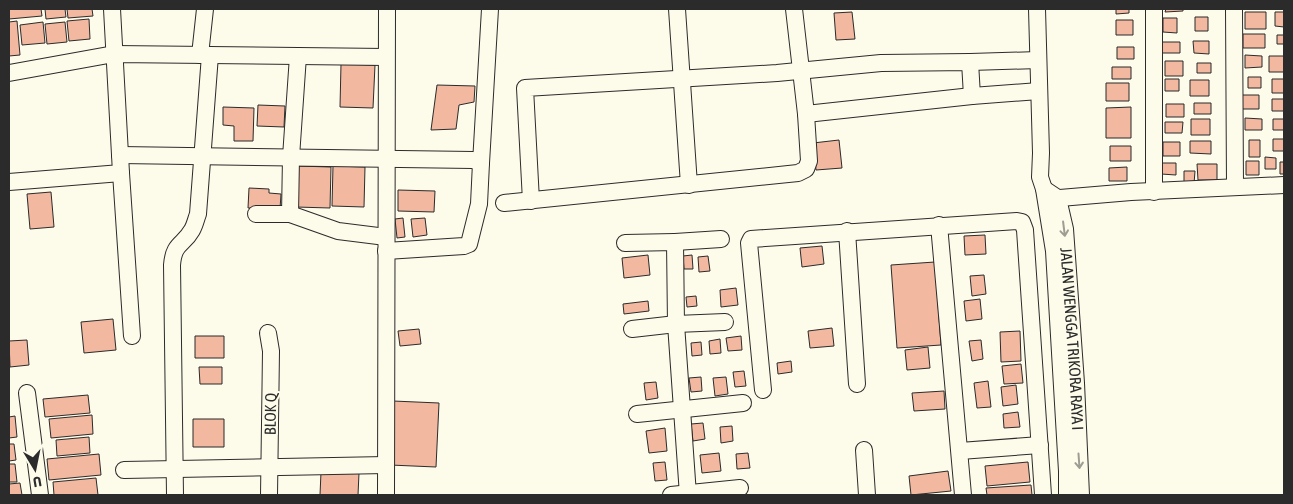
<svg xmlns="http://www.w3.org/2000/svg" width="1293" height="504" viewBox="0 0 1293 504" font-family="'Asap Condensed',sans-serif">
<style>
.building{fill:#f2b8a0;stroke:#2b2b2b}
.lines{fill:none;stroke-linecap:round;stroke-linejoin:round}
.minor-casing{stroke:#2b2b2b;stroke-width:18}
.minor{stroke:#fdfbea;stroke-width:16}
.oneway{stroke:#9e9d94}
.labels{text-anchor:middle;stroke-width:4;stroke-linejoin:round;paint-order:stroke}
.street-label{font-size:16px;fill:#2b2b2b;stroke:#fdfbea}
</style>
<rect width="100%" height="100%" fill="#fdfbea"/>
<path class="building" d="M9,9H41L42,16L9,19Z
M45,9H65L66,17L46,19Z
M67,9H92L93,16L68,18Z
M1116,9H1129V13L1116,14Z
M1166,9H1183V11L1165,12Z
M852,12L855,39L836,40L834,13Z
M1245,12H1266V29H1245Z
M1275,12H1284V27L1275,26Z
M1195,17H1208V31H1195Z
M1163,18H1177V33L1163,32Z
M89,19L90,39L69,41L67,21Z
M1116,20H1133V35H1116Z
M17,21L20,55L9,56V22Z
M43,22L45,43L22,45L20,25Z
M65,22L67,42L47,44L45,24Z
M1243,34H1265V48H1243Z
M1277,35H1284V44H1277Z
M1193,41H1209V54L1194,53Z
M1162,42H1180V53H1162Z
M1117,47H1134V59H1117Z
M1245,55L1262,56V67L1245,68Z
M1269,56H1284V72H1269Z
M1165,61H1183V76H1165Z
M1197,63H1211V73H1197Z
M341,64L375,65L373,108L340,107Z
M1112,67H1131V79H1112Z
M1248,77H1261V88H1248Z
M1165,79H1179V91H1165Z
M1272,79H1284V93H1272Z
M1190,80H1209V96H1190Z
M1106,83H1129V101H1106Z
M437,85L475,86L474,102L459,105L456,129L431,130Z
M1242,95H1259V109H1242Z
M1272,99H1284V111H1272Z
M1194,103H1211V114H1194Z
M1166,104H1184V117H1166Z
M258,105L285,106L284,127L257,126Z
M223,107L254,108L253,141H234V126L223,125Z
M1131,107V138H1106V108Z
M1245,118L1262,119V130H1245Z
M1191,119H1210V135H1191Z
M1273,119H1284V130H1273Z
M1165,122H1183L1182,133H1165Z
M1273,139H1284V151H1273Z
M839,140L842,168L816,170L813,143Z
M1249,140H1260V157H1249Z
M1190,141H1211V154L1190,153Z
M1163,142H1180V156H1163Z
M1110,146H1131V161H1110Z
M1265,157L1276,158V169H1265Z
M1246,161H1259V175H1246Z
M1280,162H1284V174H1280Z
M1160,163H1176V175L1161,174Z
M1197,164H1217V180H1198Z
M297,166L331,167L330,208L296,207Z
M333,166L365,167L364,207L332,206Z
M1127,167V181H1109V168Z
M1184,171H1195L1194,184H1184Z
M249,188L269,189V193L281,194L280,209L248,208Z
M398,190L435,191L434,212L398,211Z
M51,192L54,227L30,229L27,194Z
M403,218L405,237L397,238L395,219Z
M425,218L427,235L413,237L411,219Z
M985,235L986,254L965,255L964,236Z
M822,246L824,264L802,267L800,248Z
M648,255L650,275L624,278L622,258Z
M692,255L693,269H684L683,256Z
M708,256L710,271L699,272L698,257Z
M935,262L941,345L897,348L891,265Z
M984,275L986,294L972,296L970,276Z
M736,288L738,305L721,307L720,290Z
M696,296L697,306L687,307L686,297Z
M980,299L982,319L966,321L964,301Z
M648,301L649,311L624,314L623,304Z
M113,319L116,350L84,353L81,322Z
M832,328L834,346L810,348L808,331Z
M419,329L421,344L400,346L398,331Z
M1020,331L1021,361L1001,362L1000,332Z
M195,336H224V358H195Z
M741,336L742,350L728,351L726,338Z
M720,339L721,353L710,354L709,341Z
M27,340L29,365L10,367L9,341Z
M981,340L983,359L972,361L969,341Z
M701,342L702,355L692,356L691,343Z
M928,347L930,368L907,370L905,350Z
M791,361L792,372L778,374L777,363Z
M1021,364L1023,383L1004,384L1002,366Z
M199,367H222V384H200Z
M744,371L746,386L735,387L733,372Z
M701,377L702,391L691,392L689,378Z
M726,377L728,394L715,396L713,378Z
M988,381L991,407L977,408L974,383Z
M656,382L658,398L646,400L644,383Z
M1016,385L1018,404L1003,406L1001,387Z
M944,391L945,409L914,411L912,393Z
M88,395L90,413L45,417L43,399Z
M393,401L439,403L436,467L390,465Z
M1018,412L1020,427L1004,428L1003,414Z
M92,415L93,434L51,438L49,419Z
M15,416L17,437L9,438V417Z
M193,419H224V447H193Z
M703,423L705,439L693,441L691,424Z
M732,426L733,441L721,443L720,427Z
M665,428L667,451L649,453L646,431Z
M89,437L90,453L57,456L56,440Z
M9,444H14L16,460L9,461Z
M719,453L721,471L702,473L700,455Z
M748,453L750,468L737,469L736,454Z
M99,454L101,475L49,480L47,459Z
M665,462L667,480L655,481L653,463Z
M1028,462L1030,482L987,486L985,466Z
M9,464H15L17,482H9Z
M948,471L951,491L911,495L909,476Z
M321,472L359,473L358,495H320Z
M96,478L98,495H54L53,482Z
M20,483L22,495H9V484Z
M1031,485L1032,495H987L986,488Z"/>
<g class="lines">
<defs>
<g id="minor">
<path d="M677,9L689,185"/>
<path d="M1037,9L1041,153L1040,177L1044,189L1054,251L1067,471V495"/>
<path d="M1154,9V192"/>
<path d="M1234,9L1235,186"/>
<path d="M200,55L205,9"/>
<path d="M970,62L1038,60"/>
<path d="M9,73L114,54L386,57"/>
<path d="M806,114L972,96L1039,91"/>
<path d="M120,155L473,160L481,163L479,204L469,244L464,246L386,251"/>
<path d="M481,163L490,9"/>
<path d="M121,173L132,336"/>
<path d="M9,182L121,173L112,9"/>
<path id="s1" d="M1044,189L1056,197L1059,203L1065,229L1076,383L1081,495"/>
<path d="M1048,199L1131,192L1284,185"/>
<path d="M531,201L525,88L777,73L881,63L970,62L972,96"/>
<path d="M504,203L798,173L806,169L809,161L806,114L794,9"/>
<path d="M256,214H290L338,231L386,237"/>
<path d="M290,214L291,157L298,56"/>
<path d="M939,225L963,495"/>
<path d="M847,231L857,384"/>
<path d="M675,242L721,239"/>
<path d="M625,243L675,242L676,324L688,495"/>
<path d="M632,329L676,324L725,322"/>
<path d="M268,333L271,351L269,495"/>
<path d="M763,390L749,243L751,239L1017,221L1022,222L1025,230L1043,495"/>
<path d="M27,393L40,495"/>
<path d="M637,414L743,403"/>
<path d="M864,450L867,495"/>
<path d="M960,451L1040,445"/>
<path d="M124,470L386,465"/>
<path d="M175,495L172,265C174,242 183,246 192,230C195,225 196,219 198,214L210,55"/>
<path d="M386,495L387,9"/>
<path d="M671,495L740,488"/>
</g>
</defs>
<use href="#minor" class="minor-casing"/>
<use href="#minor" class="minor"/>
</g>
<defs><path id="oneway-shaft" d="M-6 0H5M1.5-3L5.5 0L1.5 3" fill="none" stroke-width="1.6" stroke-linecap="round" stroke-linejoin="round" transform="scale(1.25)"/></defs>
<g class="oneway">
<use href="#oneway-shaft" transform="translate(1064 229) rotate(83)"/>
<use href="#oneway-shaft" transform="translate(1079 461) rotate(86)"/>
</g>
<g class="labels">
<g class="street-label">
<text dy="6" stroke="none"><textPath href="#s1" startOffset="158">JALAN WENGGA TRIKORA RAYA I</textPath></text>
<text transform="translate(270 414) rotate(-89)" y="6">BLOK Q</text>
</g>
</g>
<rect width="1293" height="504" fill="none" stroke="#2b2b2b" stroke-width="20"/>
<g transform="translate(35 469) rotate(170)" stroke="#fdfbea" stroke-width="4" paint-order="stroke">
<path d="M0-4L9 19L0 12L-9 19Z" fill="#2b2b2b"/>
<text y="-8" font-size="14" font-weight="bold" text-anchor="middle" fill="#2b2b2b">U</text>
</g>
</svg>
